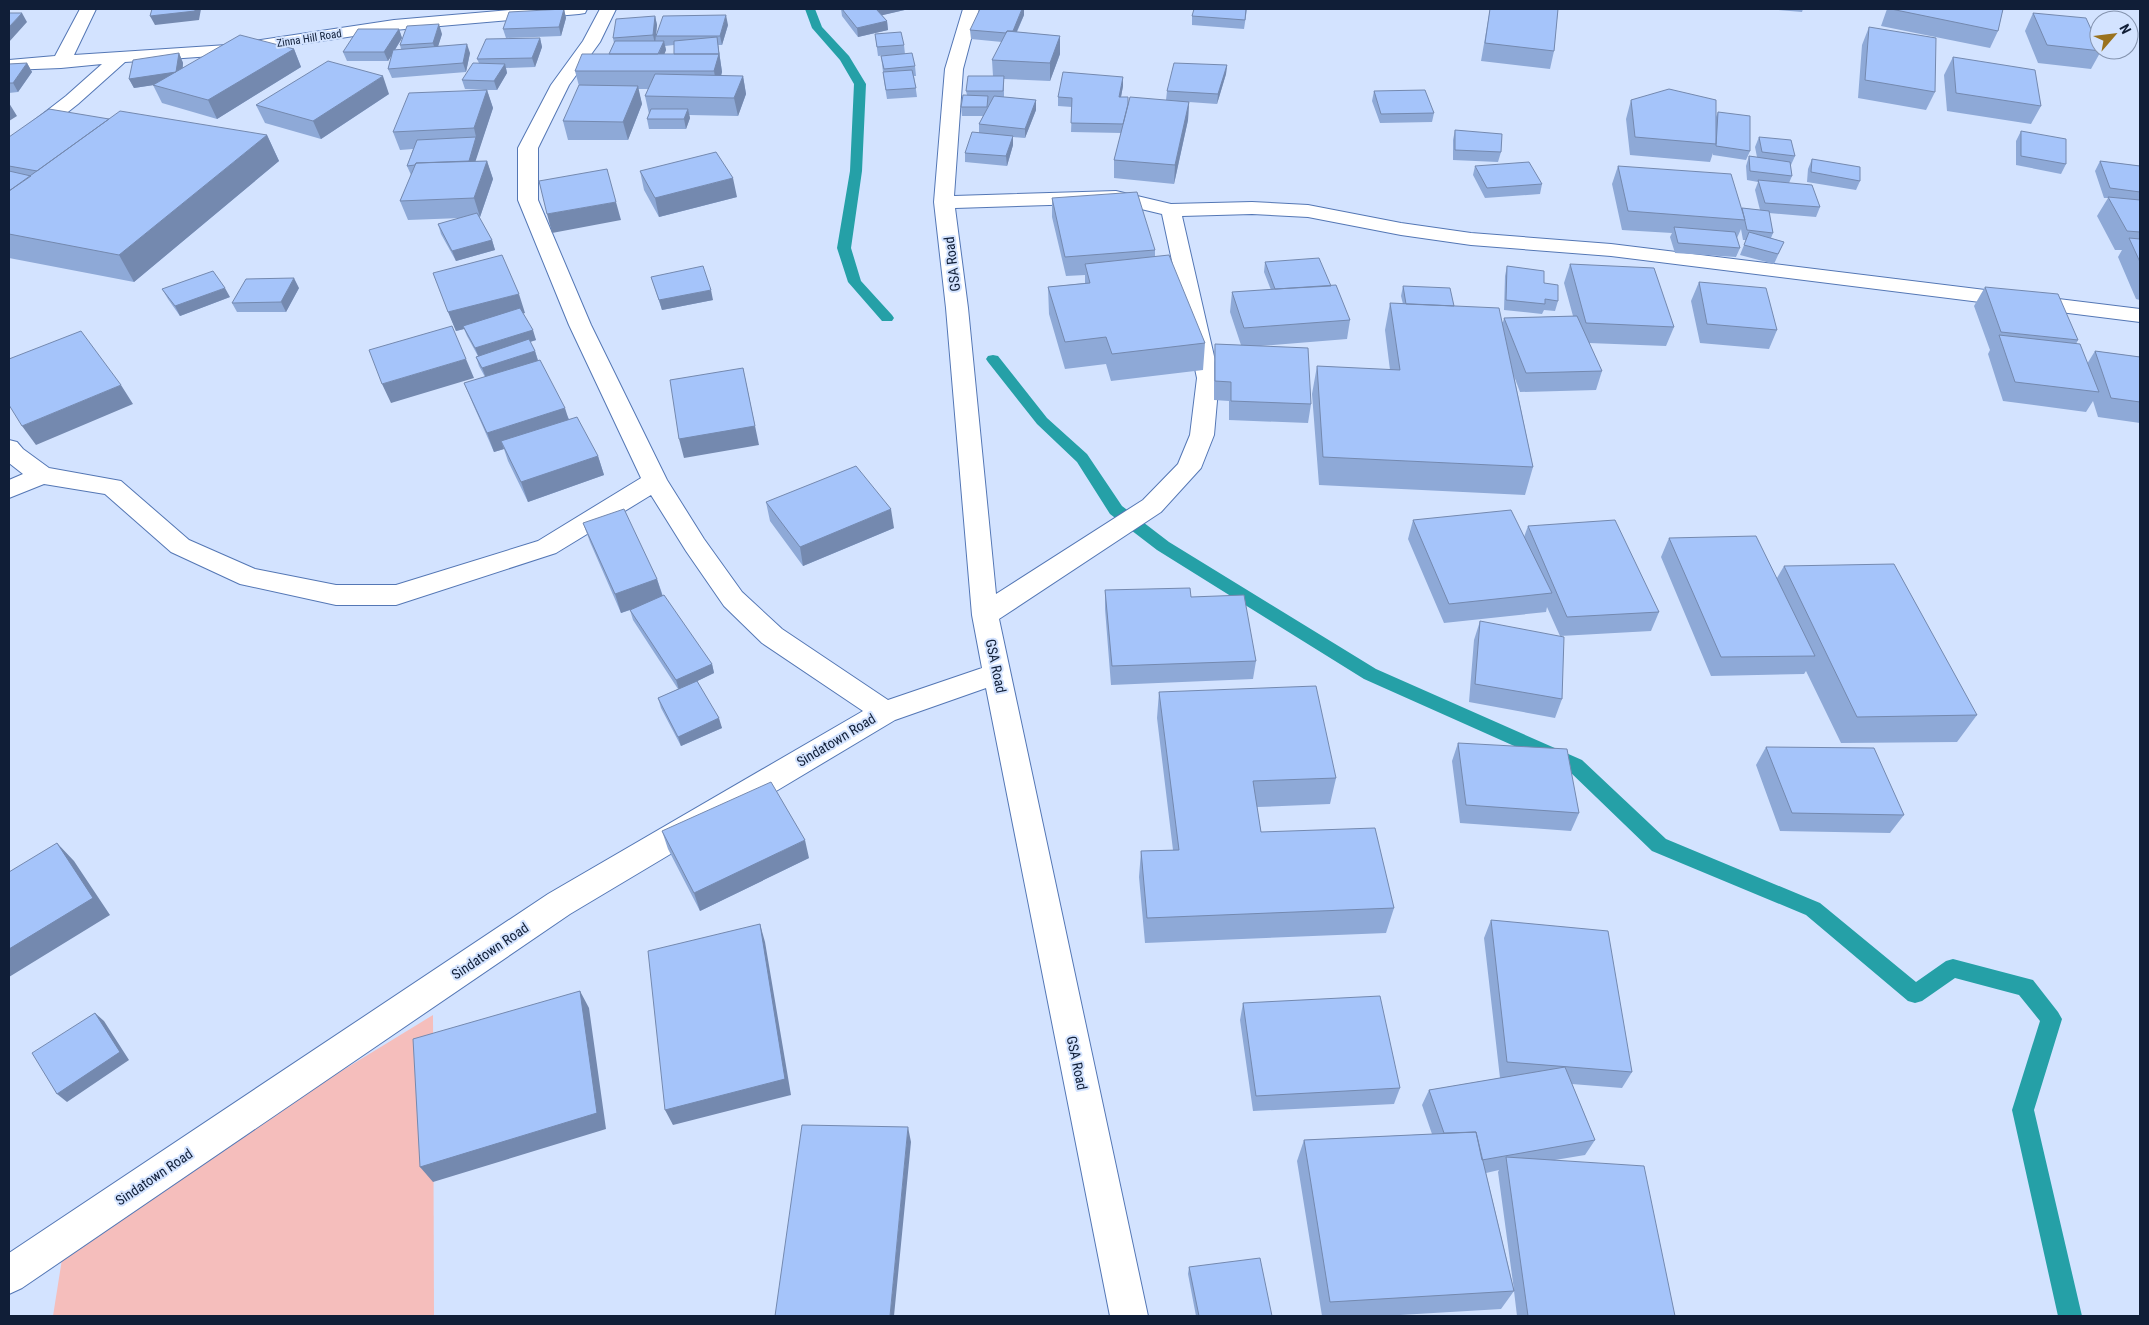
<svg xmlns="http://www.w3.org/2000/svg" width="2149" height="1325" viewBox="0 0 2149 1325" font-family="'Roboto Condensed',sans-serif">
<style>
.green{fill:#f5bebc}
.lines{fill:none;stroke-linecap:round;stroke-linejoin:round}
.stream{fill:#25a0a7;fill-rule:evenodd}
.minor-casing{stroke:#5477b5;stroke-width:2}
.minor{fill:#fff;fill-rule:evenodd}
.wall{fill:#8ea9d7;fill-rule:evenodd}
.shaded-wall{fill:#7489af}
.building{fill:#a5c4fa;stroke:#7489af}
.labels{text-anchor:middle;stroke-width:4;stroke-linejoin:round;paint-order:stroke}
.far-street-label{font-size:11px;fill:#101e37;stroke:#d3e3ff}
.street-label{font-size:14px;fill:#101e37;stroke:#d3e3ff}
</style>
<rect width="100%" height="100%" fill="#d3e3ff"/>
<path class="green" d="M433,1015L434,1316H53L65,1240Z"/>
<g class="lines">
<path class="stream" d="M805,9H815L822,27L849,56L866,84L862,171L851,248L861,281L892,315L894,318L892,321H882L848,282L837,248L850,171L854,84L840,60L812,28Z
M993,355L998,356L1047,418L1087,454L1122,506L1169,542L1376,669L1582,760L1666,839L1820,903L1916,982L1946,961L1953,959L2033,980L2058,1012L2062,1019L2034,1110L2082,1316H2058L2012,1110L2040,1021L2019,995L1955,978L1922,1001L1915,1003L1908,1001L1806,915L1652,851L1568,770L1364,679L1157,550L1110,514L1077,462L1037,424L988,362L986,359L988,356Z"/>
<defs>
<path id="minor" d="M80,9H96L74,55L227,45L394,20L523,9H587L585,13L579,14L394,30L227,55L125,62L78,104L16,153L9,155V140L66,96L102,64L61,68L9,70V60L55,56Z
M600,9H616L600,42L569,85L538,148V200L591,325L667,480L704,539L742,592L782,629L888,700L982,668L972,615L946,308L934,202L945,69L963,9H979L963,69L954,196L1116,191L1171,204L1252,202L1308,205L1401,223L1471,233L1611,244L2140,309V322L1611,256L1471,245L1401,235L1308,217L1252,214L1182,216L1219,378L1214,435L1201,468L1161,512L999,619L1148,1316H1110L986,688L895,720L570,914L22,1288L9,1294V1253L548,894L863,711L762,643L724,606L686,551L651,495L556,553L396,605H336L240,584L171,552L105,494L44,484L9,498V480L23,474L9,463V440L17,442L23,449L49,468L121,481L189,540L255,569L336,585H396L538,541L641,478L569,325L518,200V148L551,85L583,41ZM1116,203L1162,214L1197,378L1190,435L1178,464L1143,500L996,594L968,308L955,208Z"/>
</defs>
<use href="#minor" class="minor-casing"/>
<use href="#minor" class="minor"/>
</g>
<path class="wall" d="M564,9L566,18L561,36L506,38L503,29Z
M841,9H909L882,15L887,21L888,30L858,37L842,16Z
M1247,9L1244,29L1192,25V16Z
M1490,9H1558L1554,51L1550,69L1481,61Z
M1768,9H1803L1802,12Z
M1887,9H2003L1998,31L1990,48L1881,26Z
M2033,13L2101,51L2091,69L2038,63L2025,31Z
M1024,15L1017,32L1060,36V54L1050,81L1004,79V97L1036,100V110L1025,138L1013,137V145L1007,166L965,162V153L979,133V124L983,116H962L961,107L967,95L966,91L993,76L992,60L1002,42L971,39L970,30Z
M655,16L657,25L656,36L728,25L722,45H718L722,72L721,76H743L746,94L738,116L689,115L690,118L686,129H649L647,119L649,114L645,96L648,89H638L642,104L628,140H568L563,121L579,86L575,71L609,54L614,43L613,38ZM674,45V54H664L666,50L665,46Z
M1869,27L1935,92L1926,110L1858,98L1862,45Z
M399,29L402,38L395,50L401,49L400,45L442,34L438,46L470,53L466,72L392,78L388,69L392,55L388,61H347L343,52Z
M875,34L904,45L905,54L878,56Z
M540,38L542,47L535,67L506,68L507,73L497,90H487L493,108L475,161H487L493,179L480,217H479L492,240L495,250L456,261L441,234L438,224L461,218L408,220L400,201L411,175L407,166L413,149L400,150L393,132L486,90L465,89L462,80L479,63L477,59Z
M294,49L301,67L217,119L162,103L153,85L134,88L129,79L179,53L183,63V68Z
M881,56L915,66L916,76H914L917,97L887,99L884,81L883,72Z
M1953,57L2041,106L2031,124L1947,111L1944,75Z
M27,63L32,72L18,92L9,93V64Z
M1227,65L1226,74L1217,104L1189,102L1188,120L1174,184L1114,178V160L1121,133L1071,132L1072,107L1058,106V97L1123,86L1121,97L1128,104L1166,100L1167,91Z
M1374,91L1434,113L1432,122L1380,123L1372,101Z
M389,94L321,139L265,123L256,105Z
M1631,100L1716,117L1718,112L1750,151L1746,160L1713,155V153L1710,162L1630,155L1626,119Z
M109,119L267,135L279,161L134,282L9,258V137Z
M1455,130L1501,152L1498,162L1453,160V140Z
M2021,131L2066,164L2061,174L2016,165V141Z
M1759,137L1795,156L1791,165H1790L1792,176L1789,183L1820,207L1816,217L1769,213L1773,233L1771,238L1784,242L1774,264L1740,255L1746,240H1743L1741,229L1737,238L1740,248L1736,257L1675,253L1670,237L1672,233L1622,230L1612,184L1618,166L1742,210V208L1760,210L1755,190L1758,182L1747,180L1746,166L1749,156L1757,157L1755,147Z
M1812,159L1860,181L1856,190L1807,182L1808,169Z
M2100,161L2140,166V300L2136,299L2118,257L2122,250H2115L2097,216L2108,198H2104L2095,171Z
M1475,166L1542,184L1540,194L1485,198L1473,175Z
M640,171L737,197L659,217L644,190Z
M1052,198L1155,250V256L1205,343L1203,370L1111,381L1106,364L1065,369L1049,314L1048,287L1085,283V275L1066,276L1052,217Z
M1265,262L1331,286L1350,320L1347,339L1260,346L1311,404L1308,423L1229,420V401L1214,400V363L1215,344L1241,345L1230,312L1232,292L1271,290L1264,272Z
M1570,264L1674,327L1666,346L1589,343L1602,371L1596,390L1520,392L1514,376L1533,467L1525,495L1319,485L1312,394L1317,366L1390,370L1385,330L1390,303L1403,304L1401,296L1403,286L1454,306L1503,322L1504,318L1573,316L1564,283Z
M1507,266L1544,283L1558,301L1555,311L1544,310L1542,314L1504,310L1505,276Z
M433,273L525,313H523L536,340L530,342L535,351L538,360L569,419L598,456L604,475L528,502L508,461L504,449L494,452L472,402L464,383L485,377L479,366L476,357L478,356L467,336L464,329L456,331Z
M651,277L713,300L662,310Z
M1699,282L1777,330L1769,349L1700,343L1691,301Z
M1985,287L2078,340L2076,344L2087,364L2095,351L2140,357V423L2098,417L2093,401L2086,412L2003,401L1988,354L1990,350L1974,306Z
M299,288L286,312H237L232,303Z
M162,289L230,297L180,316L168,299Z
M766,502L894,528L803,566L770,521Z
M1413,520L1524,537L1528,526L1659,612L1651,631L1560,636L1547,607L1546,612L1444,623L1408,539Z
M583,523L657,579L663,596L712,664L714,673L697,681L722,728L681,746L661,708L658,698L678,689L633,620L630,610L621,613L590,542Z
M1669,538L1777,578L1784,566L1977,715L1957,742L1841,743L1806,671L1804,674L1711,676L1661,557Z
M1105,590L1191,597L1256,661L1253,679L1111,685L1105,609Z
M1480,621L1562,699L1555,718L1469,702L1474,640Z
M1159,692L1336,778L1330,804L1257,807L1261,832L1394,908L1386,933L1145,943L1139,877L1141,851L1173,850L1157,718Z
M1458,743L1579,813L1571,831L1460,823L1452,761Z
M1766,747L1904,815L1890,833L1780,831L1756,765Z
M662,831L809,858L700,911L668,849Z
M1491,920L1632,1072L1622,1088L1572,1084L1595,1140L1585,1155L1555,1160L1675,1316H1517L1514,1291L1501,1309L1383,1316H1322L1297,1161L1304,1140L1432,1134L1422,1105L1429,1090L1500,1078L1484,938ZM1499,1170L1498,1172L1514,1290L1486,1173Z
M1243,1003L1400,1088L1394,1104L1253,1111L1240,1020Z
M1189,1267L1272,1316H1196L1188,1274Z"/>
<path class="shaded-wall" d="M9,9H23L9,10Z
M195,9H201L199,20L155,25L150,16Z
M564,9L566,18L561,36L559,27Z
M878,9H909L879,16Z
M1022,9H1024V15L1012,42V33Z
M22,13L27,22L9,42V27Z
M726,15L728,25L722,45L720,36Z
M655,16L657,25L655,44L653,35Z
M887,21L888,30L858,37L857,28Z
M439,24L442,34L436,53L433,43Z
M399,29L402,38L388,61L384,52Z
M1060,36V54L1050,81V63Z
M717,37L722,72L717,89L714,71Z
M540,38L542,47L535,67L532,58Z
M664,41L666,50L658,71L656,61Z
M467,44L470,53L466,72L463,63Z
M294,49L301,67L217,119L208,100Z
M179,53L183,63L181,81L134,88L129,79Z
M27,63L32,72L18,92L13,83Z
M505,64L507,73L497,90L494,81Z
M1227,65L1226,74L1217,104L1218,94Z
M383,76L389,94L321,139L313,121Z
M743,76L746,94L738,116L734,98Z
M1123,77V86L1119,107V97Z
M638,86L642,104L628,140L623,122Z
M487,90L493,108L472,172L468,162L476,137L474,128Z
M1036,100V110L1025,138V129Z
M1189,102L1188,120L1174,184L1175,165Z
M9,103L17,116L9,121Z
M688,109L690,118L686,129L684,119Z
M267,135L279,161L134,282L119,255Z
M1013,136V145L1007,166L1006,156Z
M487,161L493,179L480,217L474,198Z
M733,178L737,197L659,217L655,198Z
M616,202L621,220L552,233L547,214Z
M492,240L495,250L456,261L452,251Z
M294,278L299,288L286,312L281,302Z
M225,288L230,297L180,316L175,306Z
M711,290L713,300L662,310L659,300Z
M519,294L525,313L465,329L463,326L464,329L456,331L448,312Z
M533,330L536,340L479,358L475,348Z
M535,351L538,361L486,378L482,368Z
M466,359L474,378L391,403L382,384Z
M743,368L759,445L684,458L679,439Z
M121,385L133,404L36,445L22,426Z
M565,408L571,427L501,441L504,449L494,452L487,433Z
M598,456L604,475L528,502L521,482Z
M891,509L894,528L803,566L800,547Z
M657,579L663,598L621,613L615,594Z
M712,664L714,673L679,690L676,680Z
M719,718L722,728L681,746L678,737Z
M805,840L809,858L700,911L694,893Z
M57,843L74,861L110,915L9,977V949Z
M760,924L765,942L791,1095L673,1125L665,1110Z
M580,991L589,1008L606,1129L433,1182L420,1167Z
M95,1013L104,1021L129,1060L67,1102L57,1094Z
M908,1127L911,1142L894,1316H890Z"/>
<path class="building" d="M152,9H195V11L150,16Z
M564,9L559,27L503,29L509,12Z
M842,9H876L887,21L857,28Z
M980,9H1022L1013,31H1007L1006,33L970,30Z
M1194,9H1246L1245,20L1192,16Z
M1490,9H1558L1554,51L1485,43Z
M1891,9H2003L1998,31Z
M9,13H22L9,27Z
M2033,13L2086,18L2099,47V50L2101,51L2047,45Z
M726,15L720,36H656L663,16Z
M655,16L653,35L613,38L616,19Z
M439,24L433,43L400,45L407,26Z
M1869,27L1936,38L1935,92L1865,80Z
M358,29H399L384,52H343Z
M1007,31L1060,36L1050,63L992,60Z
M901,32L904,45L877,47L875,34Z
M240,35L294,49L208,100L153,85Z
M717,37L719,54H674V41Z
M540,38L532,58L477,59L486,39Z
M615,41H664L658,54H609Z
M467,44L463,63L388,69L393,50Z
M179,53L176,72L129,79L133,60Z
M912,53L915,66L884,69L881,56Z
M582,54H719L714,71H575Z
M1953,57L2035,70L2041,106L1956,93Z
M328,61L383,76L313,121L256,105Z
M27,63L13,83H9V64Z
M473,63L505,64L494,81L462,80Z
M1174,63L1227,65L1218,94L1167,91Z
M912,70L916,88L886,90L883,72Z
M1063,72L1123,77L1119,97H1128V104L1123,124L1071,123L1072,98L1058,97Z
M655,74L743,76L734,98L645,96Z
M968,76H1004L1003,91H966Z
M579,85L638,86L623,122L563,121Z
M1669,89L1716,100V144L1635,137L1631,100Z
M487,90L474,128L393,132L409,93Z
M1425,90L1434,113L1381,114L1374,91Z
M963,95L988,96L987,107H961Z
M994,96L1036,100L1025,129L979,124Z
M1130,97L1189,102L1175,165L1114,160Z
M49,109L109,119L37,171L9,166V137Z
M651,109H688L684,119H647Z
M120,111L267,135L119,255L9,234V191Z
M1718,112L1750,116V151L1716,146Z
M1455,130L1502,134L1501,152L1455,150Z
M2021,131L2066,139V164L2021,156Z
M972,132L1013,136L1006,156L965,153Z
M476,137L469,161L416,163L415,165L407,166L417,140Z
M1759,137L1791,140L1795,156L1762,152Z
M716,152L733,178L655,198L640,171Z
M1749,156L1790,162L1792,176L1750,171Z
M1812,159L1860,167V181L1811,172Z
M487,161L474,198L400,201L416,163Z
M2100,161L2140,166V192L2110,188Z
M1529,162L1542,184L1487,188L1475,166Z
M1618,166L1731,174L1745,220L1628,211Z
M607,169L616,202L547,214L539,181Z
M9,171L31,176L9,191Z
M1758,180L1812,185L1820,207L1765,203Z
M1137,192L1155,250L1065,257L1052,198Z
M2108,197L2140,200V232L2127,231Z
M1742,208L1769,211L1773,233L1747,230Z
M477,213L492,240L452,251L438,224Z
M1674,227L1735,232L1740,248L1678,243Z
M1749,232L1784,242L1778,254L1744,245Z
M2129,238L2140,239V262Z
M502,255L519,294L448,312L433,273Z
M1169,255L1205,343L1112,354L1106,337L1065,342L1048,287L1090,283L1085,264Z
M1319,258L1331,286L1275,289L1265,262Z
M1570,264L1654,268L1674,327L1586,323Z
M703,266L711,290L659,300L651,277Z
M1507,266L1544,271V283L1558,285V301L1545,299V304L1506,300Z
M213,271L225,288L175,306L162,289Z
M294,278L281,302L232,303L246,279Z
M1699,282L1766,288L1777,330L1707,324Z
M1336,285L1350,320L1244,328L1232,292Z
M1403,286L1450,288L1454,306L1406,304Z
M1985,287L2058,294L2078,340L2001,332Z
M1390,303L1499,308L1533,467L1323,457L1317,366L1400,370Z
M520,308L533,330L475,348L463,326Z
M1577,316L1602,371L1526,373L1504,318Z
M452,326L466,359L382,384L369,350Z
M81,331L121,385L22,426L9,405V359Z
M1999,335L2080,344L2099,392L2015,382Z
M529,339L535,351L482,368L476,357Z
M1215,344L1308,348L1311,404L1231,401V382L1215,381Z
M2095,351L2140,357V402L2111,398Z
M540,360L565,408L487,433L464,383Z
M743,368L755,426L679,439L670,380Z
M577,417L598,456L521,482L501,441Z
M856,466L891,509L800,547L766,502Z
M624,509L657,579L615,594L583,523Z
M1511,510L1552,593L1449,604L1413,520Z
M1615,520L1659,612L1567,617L1528,526Z
M1756,536L1815,656L1721,657L1669,538Z
M1894,564L1977,715L1857,717L1784,566Z
M1190,588L1191,597L1244,595L1256,661L1112,666L1105,590Z
M664,595L712,664L676,680L630,610Z
M1480,621L1564,637L1562,699L1475,684Z
M697,681L719,718L678,737L658,698Z
M1316,686L1336,778L1253,781L1261,832L1375,828L1394,908L1147,918L1141,851L1179,850L1159,692Z
M1458,743L1567,749L1579,813L1466,805Z
M1766,747L1874,748L1904,815L1792,813Z
M771,782L805,840L694,893L662,831Z
M57,843L93,898L9,949V872Z
M1491,920L1608,931L1632,1072L1507,1062Z
M760,924L785,1079L665,1110L648,951Z
M580,991L597,1113L420,1167L413,1039Z
M1380,996L1400,1088L1256,1096L1243,1003Z
M95,1013L120,1052L57,1094L32,1053Z
M1565,1067L1595,1140L1482,1160L1476,1132L1444,1133L1429,1090Z
M802,1125L908,1127L890,1316H775Z
M1476,1132L1514,1291L1330,1302L1304,1140Z
M1506,1157L1644,1166L1675,1316H1528Z
M1260,1258L1272,1316H1199L1189,1267Z"/>
<g class="labels">
<g class="far-street-label">
<text transform="translate(309 38) rotate(-9)" y="4">Zinna Hill Road</text>
</g>
<g class="street-label">
<text transform="translate(952 264) rotate(-97)" y="5">GSA Road</text>
<text transform="translate(996 666) rotate(78)" y="5">GSA Road</text>
<text transform="translate(836 740) rotate(-31)" y="5">Sindatown Road</text>
<text transform="translate(490 951) rotate(-34)" y="5">Sindatown Road</text>
<text transform="translate(1077 1063) rotate(78)" y="5">GSA Road</text>
<text transform="translate(154 1177) rotate(-34)" y="5">Sindatown Road</text>
</g>
</g>
<rect width="2149" height="1325" fill="none" stroke="#101e37" stroke-width="20"/>
<g transform="translate(2114 35) rotate(62)"><circle r="24" fill="#d3e3ff" stroke="#8594af"/>
<path d="M0-4L9 19L0 12L-9 19Z" fill="#9a721e"/>
<text y="-8" font-size="14" font-weight="bold" text-anchor="middle" fill="#101e37">N</text>
</g>
</svg>
